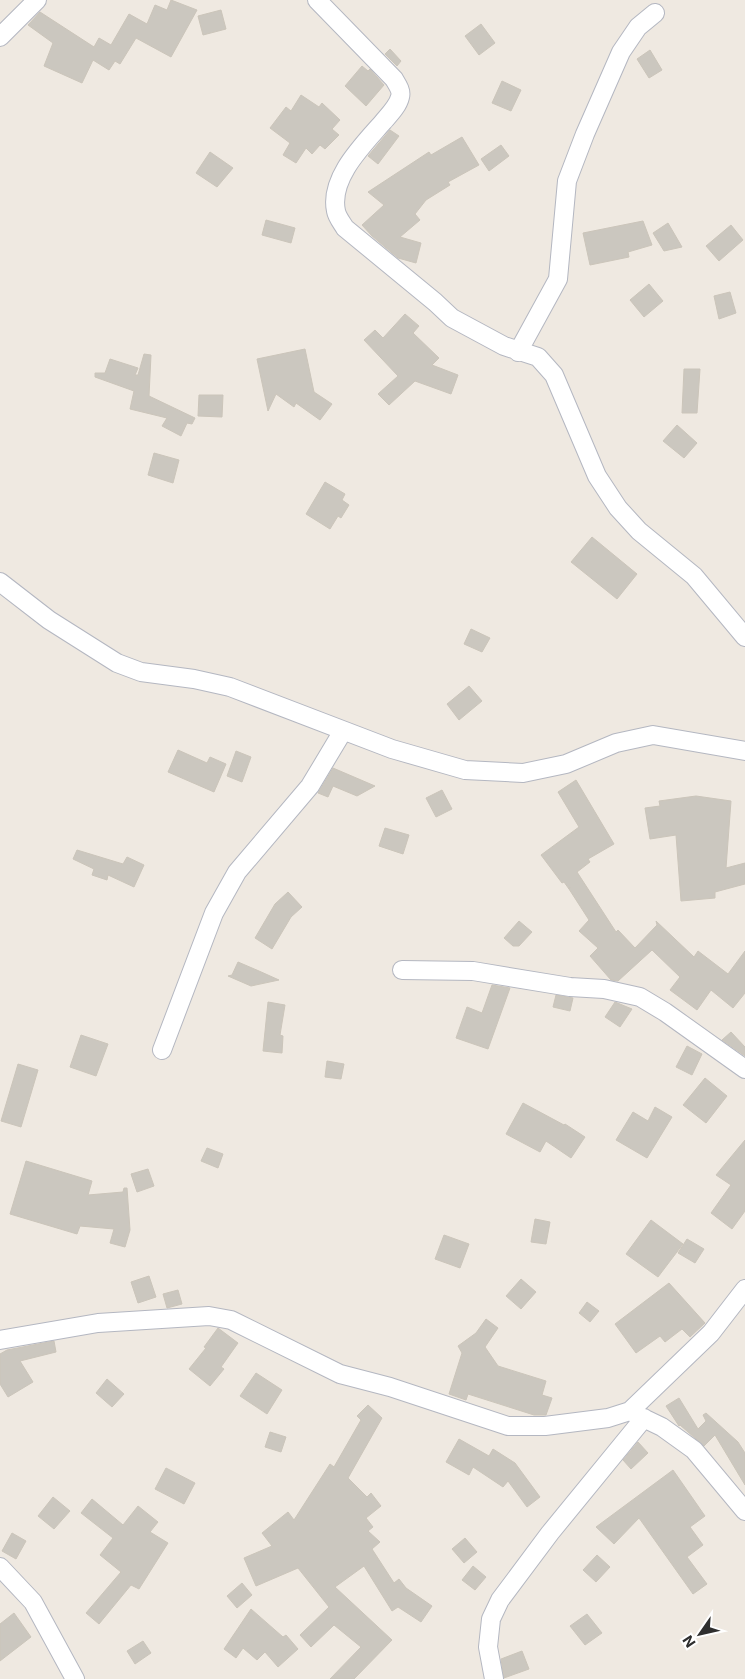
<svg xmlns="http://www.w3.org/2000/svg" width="745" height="1679" viewBox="0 0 745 1679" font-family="Inter,sans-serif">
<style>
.building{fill:#cbc7bf;stroke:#cbc5ba}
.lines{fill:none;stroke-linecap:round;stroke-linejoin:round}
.minor-casing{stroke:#b4b7c1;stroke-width:20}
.minor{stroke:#fff;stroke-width:18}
</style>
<rect width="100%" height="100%" fill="#efe9e1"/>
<path class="building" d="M171,0L197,10L171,57L136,38L120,64L115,61L109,70L93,60L82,83L44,66L53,43L28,25L40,12L94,47L99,38L111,45L129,14L147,24L155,5L167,10Z
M221,10L226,29L203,35L198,16Z
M481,24L495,43L479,55L465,36Z
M390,49L401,61L397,66L385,54Z
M650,50L662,70L649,78L637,59Z
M362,66L368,71L370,69L384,85L366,106L345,86Z
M502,81L521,90L511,111L492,103Z
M301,95L319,107L322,103L340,120L332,129L339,135L325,149L320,145L312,154L306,148L296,163L283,155L290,143L270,128L286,107L291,111Z
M390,130L399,136L378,164L368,156Z
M462,137L479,165L448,182L450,185L426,200L415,214L420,220L400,237L421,243L416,263L398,258L372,236L362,225L384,205L368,192L429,152L431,155Z
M501,145L509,156L489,171L481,159Z
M210,152L233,168L217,187L196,173Z
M266,220L295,228L291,243L262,235Z
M643,221L652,245L628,252L629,257L590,265L583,233Z
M668,223L682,247L664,251L653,233Z
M731,225L743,240L719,261L706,246Z
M649,284L663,301L644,317L630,300Z
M730,292L736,313L719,319L714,296Z
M405,314L419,326L413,333L439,358L432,365L458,375L451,394L415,381L389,405L378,394L398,376L364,340L375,330L383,338Z
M305,349L314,392L332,404L320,420L296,403L294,407L276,394L268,411L257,359Z
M144,354L151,355L149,396L195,418L192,424L187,423L181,436L162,426L167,418L130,409L134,391L95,377V373H105L110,359L138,368L135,375H138Z
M684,369H700L697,413H682Z
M199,395H223L222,417L198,416Z
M677,425L697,443L684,458L663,441Z
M154,453L179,460L173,483L148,475Z
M325,482L345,494L342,500L349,505L341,518L338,516L330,529L306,514Z
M592,537L637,574L617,599L571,562Z
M471,629L490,638L482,652L464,644Z
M469,686L482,701L459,720L447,704Z
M178,750L207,763L210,757L226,764L214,792L168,772Z
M236,751L251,757L242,782L227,776Z
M333,768L375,786L357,796L333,786L328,797L318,793Z
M576,780L614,844L588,859L590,862L577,872L616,932L618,930L635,948L657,925L656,921L694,957L698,951L728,974L745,951V993L733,1008L711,990L697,1010L670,990L680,977L652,950L618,981L611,980L590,956L598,948L579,931L589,920L569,889L570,887L569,889L564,882L562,883L541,855L579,827L558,792Z
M442,790L452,809L436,817L426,798Z
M696,796L731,801L726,868L745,863V884L715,892V898L681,901L676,835L650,839L645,808L660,806L659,801Z
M385,828L409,835L403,854L379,846Z
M77,850L123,864L127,857L144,865L134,887L108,875L107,880L92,875L94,869L73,859Z
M288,892L302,907L291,917L272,949L255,938L275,904Z
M519,921L532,932L519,946H513L504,938Z
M238,962L259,971L279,980L251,986L228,976L232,975Z
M492,985L510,988L488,1049L456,1038L467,1007L482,1013Z
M556,995L573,998L570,1011L553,1007Z
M268,1002L285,1005L280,1035L283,1036L282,1053L263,1051Z
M615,1002L632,1009L620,1027L605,1017Z
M731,1032L745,1047V1056L722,1040Z
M81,1035L108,1044L96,1076L70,1067Z
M687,1046L702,1054L692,1075L676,1067Z
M327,1061L344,1064L341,1079L325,1077Z
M18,1064L38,1070L21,1127L1,1121Z
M705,1078L727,1096L706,1123L683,1105Z
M523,1103L564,1125L565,1124L585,1137L571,1158L546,1141L540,1152L506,1134Z
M655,1107L672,1117L647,1158L616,1140L633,1112L648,1121Z
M745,1140V1211L732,1229L711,1213L731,1185L716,1175Z
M207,1148L223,1154L218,1168L201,1161Z
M26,1161L92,1181L88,1195L123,1192L124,1188H127L130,1230L125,1247L110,1243L114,1229L80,1226L77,1234L10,1214Z
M148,1169L154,1186L137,1192L131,1174Z
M535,1219L550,1222L546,1244L531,1242Z
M651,1220L683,1244L658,1277L626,1254Z
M444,1235L469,1244L460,1268L435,1259Z
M687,1239L704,1249L695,1263L678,1253Z
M149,1276L156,1297L138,1303L131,1282Z
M521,1279L536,1292L521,1309L506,1296Z
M669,1283L705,1323L690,1337L682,1329L665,1342L660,1336L636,1353L615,1324Z
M178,1290L182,1304L167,1308L163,1294Z
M587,1302L599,1311L590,1322L579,1313Z
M486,1319L498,1328L485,1347L498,1366L546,1381L542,1395L552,1398L546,1415H534L468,1394L466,1400L449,1394L462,1353L458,1346L476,1333Z
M218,1328L238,1343L221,1367L224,1369L210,1386L189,1369L206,1348L204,1347Z
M54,1341L56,1352L20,1361L33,1382L8,1397L0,1384V1354L7,1350Z
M256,1373L282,1390L267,1414L240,1396Z
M107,1379L124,1394L112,1407L96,1393Z
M679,1398L698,1429L706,1421L703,1415L706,1413L738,1442L745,1453V1485L715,1435L704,1446L680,1425L679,1426L666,1406Z
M368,1405L382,1418L348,1478L367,1497L371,1493L381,1506L366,1518L373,1527L368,1531L380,1542L372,1549L394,1583L399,1579L406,1588L432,1606L421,1622L398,1607L392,1611L364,1566L335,1587L392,1640L354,1679H330L361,1647L334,1625L311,1647L300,1635L329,1607L298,1568L256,1586L244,1558L272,1546L262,1533L288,1512L294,1520L330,1464L334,1467L361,1420L357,1416Z
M270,1432L286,1437L281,1452L265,1447Z
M459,1439L489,1456L493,1449L515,1463L540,1497L527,1507L508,1481L503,1487L473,1467L469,1475L446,1462Z
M638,1442L648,1453L631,1469L623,1460Z
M166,1468L195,1483L184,1504L155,1489Z
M673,1470L705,1516L690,1527L703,1545L687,1557L707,1584L693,1594L639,1518L614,1544L596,1527Z
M53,1497L70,1511L54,1529L38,1516Z
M92,1499L123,1525L138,1506L158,1522L150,1532L168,1543L139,1589L131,1585L99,1624L86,1613L121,1572L100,1555L113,1538L81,1513Z
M12,1533L26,1541L16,1559L2,1551Z
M465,1538L477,1552L464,1563L452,1549Z
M597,1555L610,1567L596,1582L583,1570Z
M473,1566L486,1577L475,1590L462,1580Z
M242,1583L252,1595L237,1608L227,1596Z
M251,1609L283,1637L286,1635L298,1649L278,1667L265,1652L257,1660L243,1648L236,1658L224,1649Z
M14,1613L31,1637L0,1661V1624Z
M587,1614L602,1633L585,1645L570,1626Z
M143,1641L151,1653L135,1664L127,1651Z
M522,1651L529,1669L504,1678L501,1659Z"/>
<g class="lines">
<defs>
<path id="minor" d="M317,0L394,79C397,84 402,91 400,97C398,106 389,115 383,122C363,145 329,178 336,211C337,217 342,223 345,228L435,302L452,318L504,346L538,357L554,375L597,476L618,508L639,531L694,576L745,637
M0,37L37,0
M518,352L558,279L567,181L585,134L621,52L638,27L655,13
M0,582L49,620L117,663L141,672L194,679L230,687L392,749L465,770L523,773L566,764L616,743L653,735L745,751
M402,970L473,971L570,987L604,989L640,997L665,1012L745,1069
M162,1050L214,913L237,872L310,786L343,731
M0,1340L98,1323L209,1316L231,1320L340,1374L390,1387L508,1426H545L608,1418L630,1411L711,1333L745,1289
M635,1414L662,1427L694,1450L745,1511
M0,1567L33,1602L75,1679
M494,1679L488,1647L491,1619L500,1600L550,1533L644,1418"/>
</defs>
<use href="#minor" class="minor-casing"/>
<use href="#minor" class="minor"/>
</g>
<g transform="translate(700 1634) rotate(236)" stroke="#ffffff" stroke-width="4" paint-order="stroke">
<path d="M0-4L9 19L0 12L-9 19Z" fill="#2e2e2e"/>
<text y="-8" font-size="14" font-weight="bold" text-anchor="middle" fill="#2e2e2e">N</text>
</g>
</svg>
